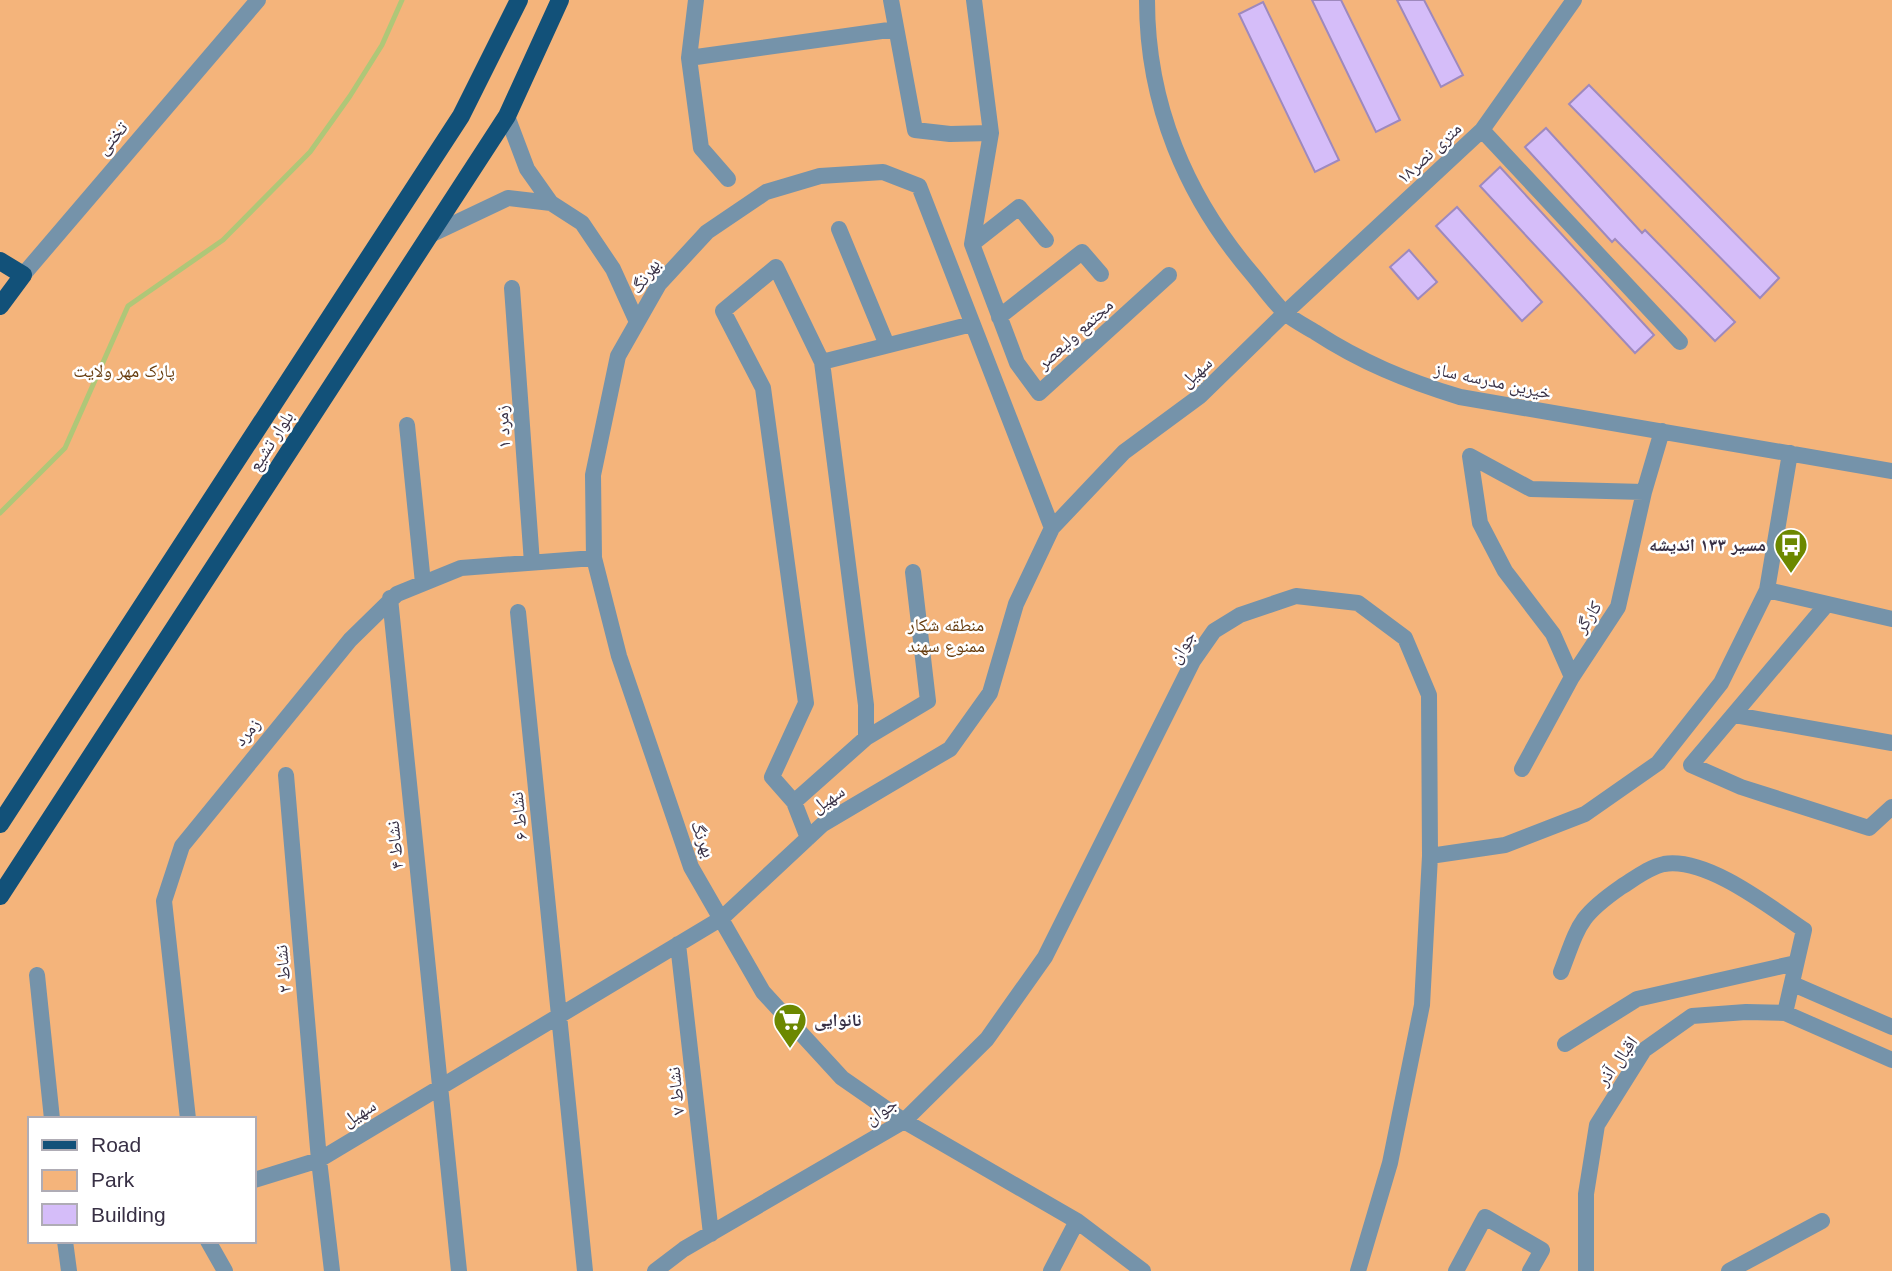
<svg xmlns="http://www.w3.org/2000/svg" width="1892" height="1271" viewBox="0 0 1892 1271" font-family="Arial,'Noto Naskh Arabic',sans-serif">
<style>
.green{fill:#f4b47b;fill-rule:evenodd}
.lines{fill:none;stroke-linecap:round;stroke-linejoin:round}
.stream{stroke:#afc778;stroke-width:5}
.building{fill:#d5bdf9;stroke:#9e89bd;stroke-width:2}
.minor{stroke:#7593aa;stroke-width:16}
.major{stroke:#125179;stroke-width:18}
.labels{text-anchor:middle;stroke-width:5;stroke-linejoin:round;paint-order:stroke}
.street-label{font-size:18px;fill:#383045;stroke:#fff}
.park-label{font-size:18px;fill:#673d0f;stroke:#fff}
.poi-label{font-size:18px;font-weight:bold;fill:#383045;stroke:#fff;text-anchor:end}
</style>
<rect width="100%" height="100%" fill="#e6dafb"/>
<path class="green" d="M0,0H1892V1271H0ZM30,1119H254V1241H30Z"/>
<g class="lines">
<path class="stream" d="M0,513L65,448L128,306L223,240L310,152L350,96L382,45L402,0"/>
</g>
<path class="building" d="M1312,0H1341L1400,120L1376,132Z
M1397,0H1424L1463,75L1441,87Z
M1263,2L1339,160L1315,172L1239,14Z
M1589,85L1779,278L1760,298L1569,104Z
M1546,128L1642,233L1645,230L1735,322L1715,341L1615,239L1612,242L1525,147Z
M1500,167L1654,335L1635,353L1480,186Z
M1457,207L1542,302L1522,321L1436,226Z
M1409,250L1437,282L1418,299L1390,267Z"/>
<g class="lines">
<path class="minor" d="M696,0L689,58L701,148L728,179
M891,0L915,130L950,134L991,133
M974,0L991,133L972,244L1017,363L1039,393L1169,275
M1147,0C1147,104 1186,197 1253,275C1263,287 1273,301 1284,312C1293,320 1305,326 1315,332C1361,362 1407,381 1460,397L1892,471
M689,58L896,29
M1482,130L1680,342
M551,203L582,223L613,269L637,322
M839,229L887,345
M430,235L508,198L551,203L527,169L507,116
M972,244L1019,207L1046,240
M23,275L258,0
M512,288L532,563
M999,317L1082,252L1101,274
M822,362L972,324
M407,425L423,583
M1052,528L919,186L883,172L820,176L766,192L707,232L659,284L618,356L593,475L594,558L619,656L691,867L763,992L842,1078L904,1121L1077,1221L1143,1271
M1767,590L1892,619
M390,598L459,1271
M1827,604L1691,765L1741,787L1869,828L1892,807
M518,612L585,1271
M1572,677L1553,634L1505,571L1480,523L1470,456L1531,489L1644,492
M1735,715L1892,743
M866,738L928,701L913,572
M1522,769L1572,677L1618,607L1644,492L1662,431
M286,775L319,1160L332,1271
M794,802L866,738V705L822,362L776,267L723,311L763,388L806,703L772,777L794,802L808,838
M1430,856L1505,845L1585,814L1658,763L1721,683L1767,590L1790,453
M678,944L711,1234
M1561,972C1579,925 1578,917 1621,887C1634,879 1649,867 1664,864C1707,857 1770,907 1804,930L1785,1013
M37,975L52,1119
M1793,984L1892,1027
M1565,1044L1637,999L1796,963
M188,1119L164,901L182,846L350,640L397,594L461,568L594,558
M254,1180L319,1160L722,918L823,824L950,749L990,693L1016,604L1052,528L1124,452L1200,396L1285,313L1482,130L1574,0
M65,1241L69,1271
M208,1241L225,1271
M655,1271L684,1249L904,1121L987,1039L1045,957L1193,661L1214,631L1240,615L1296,596L1358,603L1405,638L1429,695L1430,856L1422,1005L1390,1163L1358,1271
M1051,1271L1077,1221
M1456,1271L1485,1217L1542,1250L1530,1271
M1586,1271V1194L1597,1125L1644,1050L1692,1016L1746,1012L1785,1013L1892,1060
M1729,1271L1822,1221"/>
<path class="major" d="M0,261L23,275L0,306
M0,824L461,116L519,0
M0,896L507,116L560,0"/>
</g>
<defs>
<symbol id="bus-pin" viewBox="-11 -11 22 30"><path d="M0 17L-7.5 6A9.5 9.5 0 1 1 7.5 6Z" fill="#6c8800" stroke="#fff"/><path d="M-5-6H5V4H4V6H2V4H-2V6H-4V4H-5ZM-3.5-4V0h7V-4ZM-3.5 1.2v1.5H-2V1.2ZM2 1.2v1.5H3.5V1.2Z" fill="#fff"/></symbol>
<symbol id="supermarket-pin" viewBox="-11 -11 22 30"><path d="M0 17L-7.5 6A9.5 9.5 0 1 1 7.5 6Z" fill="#6c8800" stroke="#fff"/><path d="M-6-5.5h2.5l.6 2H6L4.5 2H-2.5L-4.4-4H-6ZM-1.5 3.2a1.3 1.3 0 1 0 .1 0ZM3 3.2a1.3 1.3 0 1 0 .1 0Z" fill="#fff"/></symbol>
</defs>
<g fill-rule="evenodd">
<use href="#bus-pin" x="1772" y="526" width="38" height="52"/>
<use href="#supermarket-pin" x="771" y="1001" width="38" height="52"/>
</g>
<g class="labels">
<g class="street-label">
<text transform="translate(112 138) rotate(-49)" y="6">تختی</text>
<text transform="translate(1429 153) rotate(-43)" y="6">۱۸متری نصر</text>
<text transform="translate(645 276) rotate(-54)" y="6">بهرنگ</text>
<text transform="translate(1075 334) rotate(-42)" y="6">مجتمع ولیعصر</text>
<text transform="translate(1196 372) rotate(-42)" y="6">سهیل</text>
<text transform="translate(1493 381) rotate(12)" y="6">خیرین مدرسه ساز</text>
<text transform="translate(503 427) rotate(-94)" y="6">زمرد ۱</text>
<text transform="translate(271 441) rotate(-57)" y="6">بلوار تشیع</text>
<text transform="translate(1588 617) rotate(-57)" y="6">کارگر</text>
<text transform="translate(1182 647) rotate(-58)" y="6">جوان</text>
<text transform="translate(247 732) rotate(-50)" y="6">زمرد</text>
<text transform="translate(828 799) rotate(-33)" y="6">سهیل</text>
<text transform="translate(519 816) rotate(-96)" y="6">نشاط ۶</text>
<text transform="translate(703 839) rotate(70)" y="6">بهرنگ</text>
<text transform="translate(395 845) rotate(-96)" y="6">نشاط ۴</text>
<text transform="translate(283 969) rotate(-95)" y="6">نشاط ۲</text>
<text transform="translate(1617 1061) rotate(-54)" y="6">اقبال آذر</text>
<text transform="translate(676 1091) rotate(-96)" y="6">نشاط ۷</text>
<text transform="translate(881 1111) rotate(-34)" y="6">جوان</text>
<text transform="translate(359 1113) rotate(-31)" y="6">سهیل</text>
</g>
<g class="park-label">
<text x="124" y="377">پارک مهر ولایت</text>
<text x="946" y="631">منطقه شکار<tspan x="946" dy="21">ممنوع سهند</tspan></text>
</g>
<g class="poi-label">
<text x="1766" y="551">مسیر ۱۳۳ اندیشه</text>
<text x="814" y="1026" text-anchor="start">نانوایی</text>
</g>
</g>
<rect x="28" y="1117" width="228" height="126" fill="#ffffff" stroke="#afacb5" stroke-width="2"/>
<rect x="42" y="1140" width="35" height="10" fill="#125179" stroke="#afacb5" stroke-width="2"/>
<text x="91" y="1152" font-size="21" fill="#383045">Road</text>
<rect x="42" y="1170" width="35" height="21" fill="#f4b47b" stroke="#afacb5" stroke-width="2"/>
<text x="91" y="1187" font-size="21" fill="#383045">Park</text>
<rect x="42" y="1204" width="35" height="21" fill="#d5bdf9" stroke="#afacb5" stroke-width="2"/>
<text x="91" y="1222" font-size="21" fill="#383045">Building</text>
</svg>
